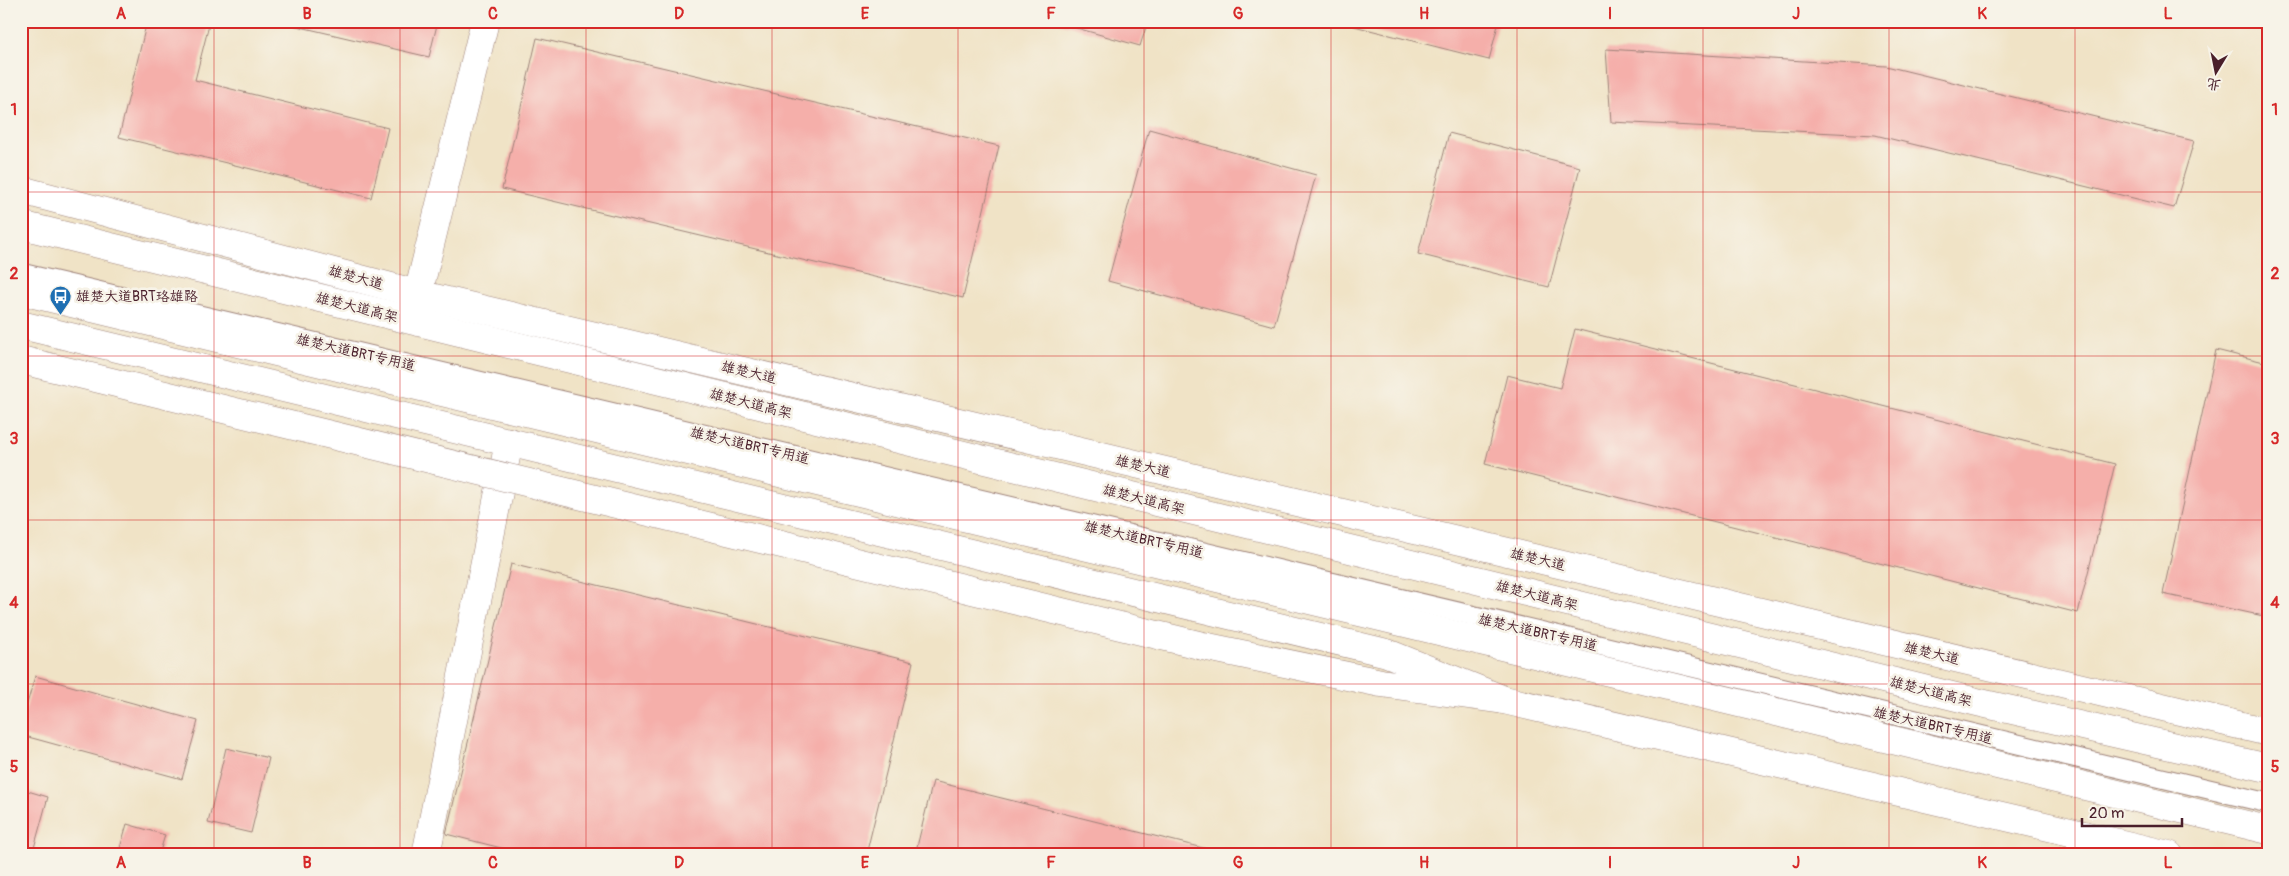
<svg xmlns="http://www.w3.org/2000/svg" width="2289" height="876" viewBox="0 0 2289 876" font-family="Pangolin,'LXGW WenKai TC',sans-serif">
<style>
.building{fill:#f5afaa}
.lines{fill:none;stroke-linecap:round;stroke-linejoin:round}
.lane-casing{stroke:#9d8178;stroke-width:21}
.street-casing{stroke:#9d8178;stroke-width:29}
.secondary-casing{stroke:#9d8178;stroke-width:29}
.primary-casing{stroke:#9d8178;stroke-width:29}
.highway-casing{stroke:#9d8178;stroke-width:29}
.lane{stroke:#fff;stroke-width:19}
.street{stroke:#fff;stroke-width:28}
.secondary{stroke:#fff;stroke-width:28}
.primary{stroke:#fff;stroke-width:28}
.highway{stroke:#fff;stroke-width:28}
.highway-bridge-casing{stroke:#9d8178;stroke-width:29;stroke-linecap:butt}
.highway-bridge{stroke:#fff;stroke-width:28}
.grid{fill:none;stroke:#d62828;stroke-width:1;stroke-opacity:0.55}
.labels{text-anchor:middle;stroke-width:5;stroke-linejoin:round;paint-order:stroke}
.street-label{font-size:14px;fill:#4a1f2b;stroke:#f7f3e8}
.poi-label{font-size:14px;fill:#4a1f2b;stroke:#f7f3e8;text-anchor:start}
.neatline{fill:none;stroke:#d62828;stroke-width:2}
.grid-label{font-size:16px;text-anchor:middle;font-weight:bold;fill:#d62828}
</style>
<rect width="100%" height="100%" fill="#f7f3e8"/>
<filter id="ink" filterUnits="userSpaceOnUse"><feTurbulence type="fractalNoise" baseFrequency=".02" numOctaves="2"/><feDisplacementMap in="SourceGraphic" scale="10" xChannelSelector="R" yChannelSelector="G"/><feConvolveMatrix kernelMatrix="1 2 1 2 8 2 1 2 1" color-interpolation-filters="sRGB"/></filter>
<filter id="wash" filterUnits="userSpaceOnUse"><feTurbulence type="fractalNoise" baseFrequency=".0096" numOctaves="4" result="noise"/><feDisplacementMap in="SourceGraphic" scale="20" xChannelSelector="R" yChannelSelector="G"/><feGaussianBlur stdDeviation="1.12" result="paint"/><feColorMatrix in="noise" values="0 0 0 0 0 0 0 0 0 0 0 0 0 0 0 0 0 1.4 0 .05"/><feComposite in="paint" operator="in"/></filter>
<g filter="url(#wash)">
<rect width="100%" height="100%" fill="#f0e3c6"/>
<g id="blocks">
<path class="building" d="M147,21H210L195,80L388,128L371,198L119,137Z
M293,21H438L429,57L292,25Z
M1052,21H1148L1140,46Z
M1355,21H1499L1489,60L1354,26Z
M537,38L999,146L963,298L502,189Z
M1606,49L1886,66L2194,141L2174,208L1875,135L1611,122Z
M1149,129L1316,175L1274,326L1108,281Z
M1449,133L1580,167L1549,287L1418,254Z
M1575,329L2115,464L2078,613L1485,464L1507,375L1560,388Z
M2216,350L2268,363V617L2163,594Z
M511,564L913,662L866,855H529L446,834Z
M35,676L198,721L182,779L21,735V725Z
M226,748L269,758L251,833L208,823Z
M933,781L1227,854V855H915Z
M21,789L48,797L34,848L56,855H21Z
M127,824L165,835L159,855H118Z"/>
</g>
</g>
<g filter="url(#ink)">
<use href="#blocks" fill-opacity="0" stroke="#9d8178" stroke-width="1"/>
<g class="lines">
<defs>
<path id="lane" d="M21,273L2268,803"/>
<path id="street" d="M426,855L509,442"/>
<path id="secondary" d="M418,294L485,21
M2079,855L2084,835"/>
<path id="primary" d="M21,190L418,294L2268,732
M21,325L1387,653L1504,700L2169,855"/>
<path id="highway" d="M21,225L1981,703L2268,768
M21,291L2268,830
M1203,646L1381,683L1504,700"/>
</defs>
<use href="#lane" class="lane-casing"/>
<use href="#street" class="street-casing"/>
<use href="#secondary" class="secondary-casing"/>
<use href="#primary" class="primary-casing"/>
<use href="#highway" class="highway-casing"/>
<use href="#lane" class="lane"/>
<use href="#street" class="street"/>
<use href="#secondary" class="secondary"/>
<use href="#primary" class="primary"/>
<use href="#highway" class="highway"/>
<defs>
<path id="highway-bridge" d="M25,361L1203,646"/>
</defs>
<use href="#highway-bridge" class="highway-bridge-casing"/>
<use href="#highway-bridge" class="highway-bridge"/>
</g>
</g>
<path class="grid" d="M214,21V855M400,21V855M586,21V855M772,21V855M958,21V855M1144,21V855M1331,21V855M1517,21V855M1703,21V855M1889,21V855M2075,21V855M21,192H2268M21,356H2268M21,520H2268M21,684H2268"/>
<defs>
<symbol id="bus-pin" viewBox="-11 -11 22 30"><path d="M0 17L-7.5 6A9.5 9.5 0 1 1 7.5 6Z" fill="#1f6fb2" stroke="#f7f3e8"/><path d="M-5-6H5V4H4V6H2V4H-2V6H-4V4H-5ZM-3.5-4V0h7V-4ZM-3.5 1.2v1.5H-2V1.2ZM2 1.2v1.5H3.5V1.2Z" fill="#fff"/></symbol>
</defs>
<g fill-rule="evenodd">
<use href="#bus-pin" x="48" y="284" width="25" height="34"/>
</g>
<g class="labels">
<g class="street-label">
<text transform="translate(356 277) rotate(15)" y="5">雄楚大道</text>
<text transform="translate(357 307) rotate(14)" y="5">雄楚大道高架</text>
<text transform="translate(356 352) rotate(13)" y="5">雄楚大道BRT专用道</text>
<text transform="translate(749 372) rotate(13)" y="5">雄楚大道</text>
<text transform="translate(751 403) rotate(14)" y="5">雄楚大道高架</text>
<text transform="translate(750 445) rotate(13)" y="5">雄楚大道BRT专用道</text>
<text transform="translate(1143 466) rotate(13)" y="5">雄楚大道</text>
<text transform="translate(1144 499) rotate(14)" y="5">雄楚大道高架</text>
<text transform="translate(1144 539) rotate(13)" y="5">雄楚大道BRT专用道</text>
<text transform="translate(1538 559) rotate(13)" y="5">雄楚大道</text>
<text transform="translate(1537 595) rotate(14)" y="5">雄楚大道高架</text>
<text transform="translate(1538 632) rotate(13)" y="5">雄楚大道BRT专用道</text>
<text transform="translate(1932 653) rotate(13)" y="5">雄楚大道</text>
<text transform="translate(1931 691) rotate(14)" y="5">雄楚大道高架</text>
<text transform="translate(1933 725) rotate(13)" y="5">雄楚大道BRT专用道</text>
</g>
<g class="poi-label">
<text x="76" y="301">雄楚大道BRT珞雄路</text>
</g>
</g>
<rect width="2289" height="876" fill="none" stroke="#f7f3e8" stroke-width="55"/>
<g transform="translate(2216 72) rotate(190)" stroke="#f7f3e8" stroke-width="4" paint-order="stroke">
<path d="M0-4L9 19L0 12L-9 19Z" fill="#4a1f2b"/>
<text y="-8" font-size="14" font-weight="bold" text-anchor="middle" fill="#4a1f2b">北</text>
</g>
<path d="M2082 818v8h100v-8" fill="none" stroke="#4a1f2b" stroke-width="2.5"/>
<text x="2089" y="818" font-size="15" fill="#4a1f2b" stroke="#f7f3e8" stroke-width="4" paint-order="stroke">20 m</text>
<rect x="28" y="28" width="2234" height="820" class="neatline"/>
<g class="grid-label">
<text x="121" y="19">A</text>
<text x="307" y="19">B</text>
<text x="493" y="19">C</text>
<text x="679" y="19">D</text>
<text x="865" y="19">E</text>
<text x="1051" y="19">F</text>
<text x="1238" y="19">G</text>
<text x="1424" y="19">H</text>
<text x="1610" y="19">I</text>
<text x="1796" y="19">J</text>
<text x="1982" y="19">K</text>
<text x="2168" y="19">L</text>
<text x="14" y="115">1</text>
<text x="2275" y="115">1</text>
<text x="14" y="279">2</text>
<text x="2275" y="279">2</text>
<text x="14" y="444">3</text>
<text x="2275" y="444">3</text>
<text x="14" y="608">4</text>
<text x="2275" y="608">4</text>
<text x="14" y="772">5</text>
<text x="2275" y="772">5</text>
<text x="121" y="868">A</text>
<text x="307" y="868">B</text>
<text x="493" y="868">C</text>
<text x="679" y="868">D</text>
<text x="865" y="868">E</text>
<text x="1051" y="868">F</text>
<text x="1238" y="868">G</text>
<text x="1424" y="868">H</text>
<text x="1610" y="868">I</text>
<text x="1796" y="868">J</text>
<text x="1982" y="868">K</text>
<text x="2168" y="868">L</text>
</g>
</svg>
